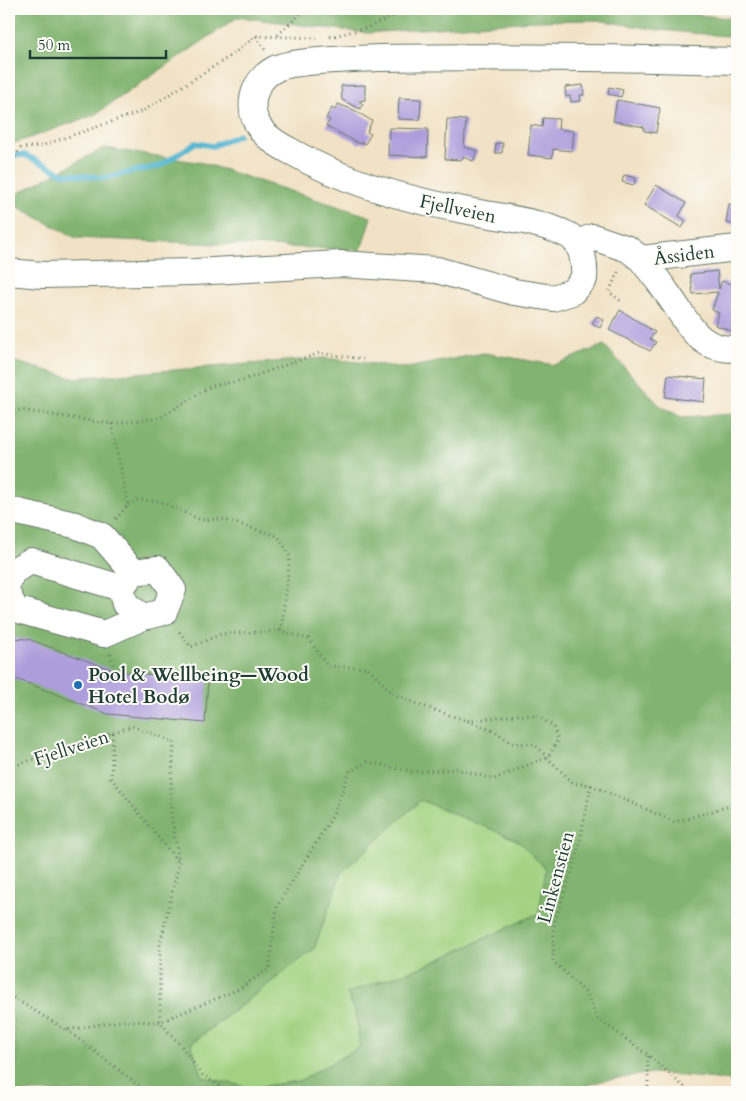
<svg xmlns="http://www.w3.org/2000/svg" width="746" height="1101" viewBox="0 0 746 1101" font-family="Cardo,serif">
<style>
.green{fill:#a2d281;stroke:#60885a}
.forest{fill:#81b46f;stroke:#507852;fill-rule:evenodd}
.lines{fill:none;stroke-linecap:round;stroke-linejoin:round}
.stream{stroke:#53b5d2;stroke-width:5.5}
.building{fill:#ae9ddb}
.minor-casing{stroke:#687767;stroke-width:28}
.path{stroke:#687767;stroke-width:3;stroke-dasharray:1 4;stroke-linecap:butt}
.minor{stroke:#fff;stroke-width:26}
.poi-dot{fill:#1f6fb2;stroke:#fdfcf7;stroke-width:2}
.labels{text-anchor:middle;stroke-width:4;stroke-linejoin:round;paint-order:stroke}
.street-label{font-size:19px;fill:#1f3d34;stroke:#fdfcf7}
.poi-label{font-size:19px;font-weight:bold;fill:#1f3d34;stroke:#fdfcf7;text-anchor:start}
</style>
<rect width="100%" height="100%" fill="#fdfcf7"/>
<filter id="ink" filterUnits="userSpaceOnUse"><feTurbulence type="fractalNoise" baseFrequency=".02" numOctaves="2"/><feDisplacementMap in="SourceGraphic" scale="10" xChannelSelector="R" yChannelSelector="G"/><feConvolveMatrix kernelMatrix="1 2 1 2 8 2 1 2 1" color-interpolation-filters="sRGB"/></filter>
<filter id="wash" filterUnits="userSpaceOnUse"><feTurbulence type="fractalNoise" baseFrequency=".0096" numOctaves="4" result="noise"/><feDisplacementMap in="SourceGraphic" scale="20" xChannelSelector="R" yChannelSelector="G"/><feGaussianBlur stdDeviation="1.12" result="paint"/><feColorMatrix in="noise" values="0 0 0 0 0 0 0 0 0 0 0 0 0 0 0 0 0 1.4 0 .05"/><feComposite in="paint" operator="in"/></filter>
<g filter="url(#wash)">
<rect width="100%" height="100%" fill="#f1e2c5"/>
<path class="green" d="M421,800L517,840L546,869L539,913L430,964L347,993L356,1014L360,1047L299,1081L251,1088L203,1077L191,1044L314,949L341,873Z
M9,1018L13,1019L17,1063L9,1072Z"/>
<path class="forest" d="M9,9H646L737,19V37L659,30L597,20L532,21L367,33L238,17L94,115L9,145Z
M104,148L203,163L371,217L361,250L76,238L9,202V198Z
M604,345L659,405L681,417L737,414V1081L653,1073L601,1081L567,1092H9V1072L17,1063L13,1019L9,1018V360L73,378L324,358L407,368L484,353L554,365ZM421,800L517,840L546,869L539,913L430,964L347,993L356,1014L360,1047L299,1081L251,1088L203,1077L191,1043L314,949L341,873Z"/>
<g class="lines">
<path class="stream" d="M9,155H25L62,173L103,178L160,166L195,143L213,146L239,135"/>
</g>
<g id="blocks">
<path class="building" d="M365,85V100L359,101L363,104L360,109L342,100L341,86Z
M583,85L584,95H580L581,101L571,102L570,96L566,97L565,87Z
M609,87L623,90L621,97L608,94Z
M399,98L421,99L420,120L398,119Z
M617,100L660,108L656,133L644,131V127L613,121Z
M338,104L354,110L372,121L367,132L371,134L365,144L361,142L360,144L326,126L330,120L326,118L332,108L335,110Z
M543,118L559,119L558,129L574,131L572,151L553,149L552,158L528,155L531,125L542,127Z
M447,119L466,120L464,147L478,151L473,161L463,157L461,160L445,159Z
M389,128L428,129L427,157L388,155Z
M496,143H503L502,153H495Z
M624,175L636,178L634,185L622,182Z
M656,185L686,203L679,216L686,221L682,228L644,205Z
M729,204L737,205V225L726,223Z
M717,271L719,289L722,281L737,286V333L715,325L719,313L712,310L718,292L693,294L690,274Z
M620,310L655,332L650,339L656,342L650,351L609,330Z
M597,316L604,320L600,328L592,323Z
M668,375L706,379L704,402L665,397Z
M9,638L28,639L115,671L208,680L205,723L108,714L19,680L9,679Z"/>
</g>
</g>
<g filter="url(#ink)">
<use href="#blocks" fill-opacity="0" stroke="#687767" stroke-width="1"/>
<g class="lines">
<defs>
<path id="minor" d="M577,243L593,237L628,249L641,259L737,248
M641,259C650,270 659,281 667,293C689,322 695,350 737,349
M9,272L42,275L194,272L340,264L437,270L514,292L553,298L572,292L584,279C585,264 583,243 568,235C543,222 501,217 474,212C411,201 347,184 292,152C282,147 269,139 262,131C245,110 252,81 275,69C291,60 358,59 379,58C499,56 618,58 737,61
M9,510L75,525L102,536L133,572
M9,580L11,572L31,561L121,588
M9,597L15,609L104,634L143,617L164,612L173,590L158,569L133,572L121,588L125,604L143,617"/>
</defs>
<use href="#minor" class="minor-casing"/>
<path class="path" d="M278,35L305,9
M256,36L265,50
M330,37L366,28L410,9
M9,165L21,148L41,146L143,111L232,55L256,36L317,38
M618,272L609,292L622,302
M9,413L20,410L112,424L160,418L211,386L244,380L319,353L363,359
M112,424L128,505L115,520
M128,505L138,500L159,501L201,520L222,519L278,536L290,556L281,631
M110,654L115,671
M468,721L498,733L511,743L534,744L573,783L591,785L577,855L554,923L553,961L586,993L597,1018L648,1055L690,1092
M113,733L111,778L179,863
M9,766H14L132,726L174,742L170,806L179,863L160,944V1022L182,1047L201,1074L229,1092
M591,785L675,822L737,804
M9,995L66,1030L121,1021L160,1022L239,989L269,969L277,906L332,817L350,771L368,762L413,772L456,769L494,779L548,757L558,740L553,726L538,716L518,715L467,721L417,704L392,693L368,668L327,666L309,639L281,631L221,634L191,647L177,629
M67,1030L147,1092
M648,1092V1055"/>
<use href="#minor" class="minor"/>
</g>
</g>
<circle class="poi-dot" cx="78" cy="685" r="5"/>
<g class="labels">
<g class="street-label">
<text transform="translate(458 208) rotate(12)" y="7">Fjellveien</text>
<text transform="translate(684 254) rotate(-7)" y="7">Åssiden</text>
<text transform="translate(71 747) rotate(-18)" y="7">Fjellveien</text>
<text transform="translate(555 877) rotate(-75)" y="7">Linkenstien</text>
</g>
<g class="poi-label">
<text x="88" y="681">Pool &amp; Wellbeing—Wood<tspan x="88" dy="22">Hotel Bodø</tspan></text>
</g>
</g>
<rect width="746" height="1101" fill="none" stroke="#fdfcf7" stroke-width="30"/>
<path d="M30 50v8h136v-8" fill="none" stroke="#1f3d34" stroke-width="2.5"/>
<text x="38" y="50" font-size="15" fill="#1f3d34" stroke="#fdfcf7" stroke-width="4" paint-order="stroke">50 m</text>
</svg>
